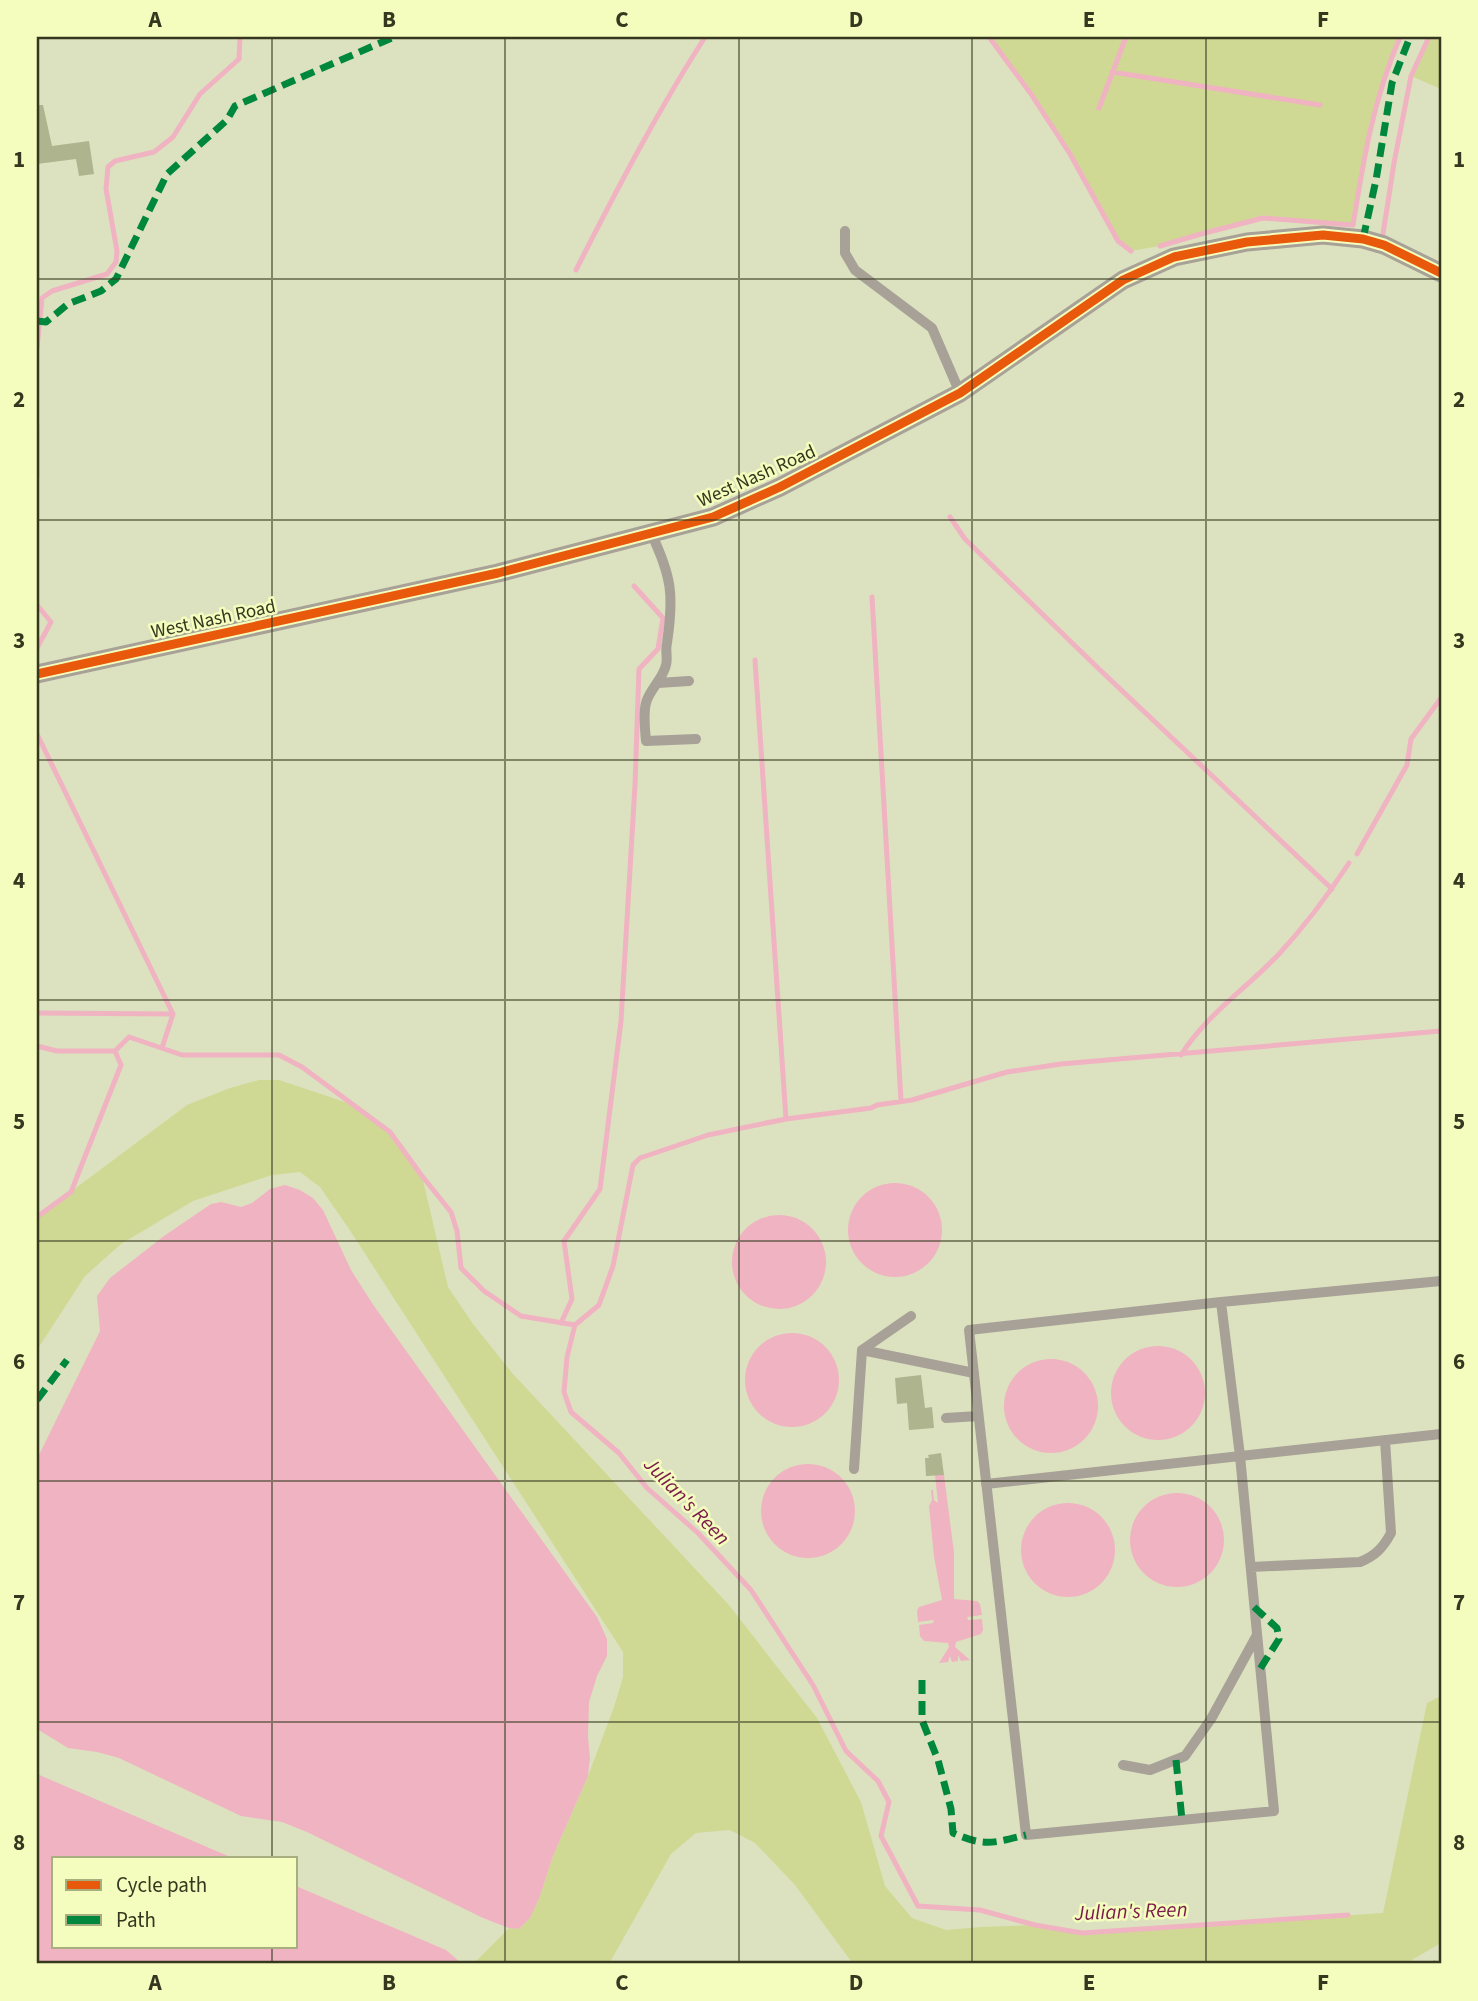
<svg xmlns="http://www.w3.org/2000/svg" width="1478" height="2001" viewBox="0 0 1478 2001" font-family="'Source Sans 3',sans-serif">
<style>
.green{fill:#cfd994}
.water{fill:#f0b3c1}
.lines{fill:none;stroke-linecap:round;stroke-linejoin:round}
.stream{stroke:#f0b3c1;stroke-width:5}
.building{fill:#aeb48d}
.service{stroke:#a7a197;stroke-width:10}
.minor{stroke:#a7a197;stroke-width:19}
.rail{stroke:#a7a696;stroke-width:5;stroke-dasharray:3.5 7;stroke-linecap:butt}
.quiet{stroke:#00873e;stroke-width:7;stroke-dasharray:14 7;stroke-linecap:butt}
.cycleway-casing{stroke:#f4fdbe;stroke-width:13}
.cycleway{stroke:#e8590c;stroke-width:9}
.grid{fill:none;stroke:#35381f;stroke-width:2;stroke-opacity:0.55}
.labels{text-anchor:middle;stroke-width:5;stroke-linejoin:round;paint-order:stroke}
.street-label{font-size:19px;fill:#35381f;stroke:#f4fdbe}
.water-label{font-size:21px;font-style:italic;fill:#7a1b4a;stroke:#f4fdbe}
.neatline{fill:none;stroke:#35381f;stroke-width:2.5}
.grid-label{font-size:23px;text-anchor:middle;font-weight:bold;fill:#35381f}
</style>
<rect width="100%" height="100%" fill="#dce2bf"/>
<path class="green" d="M989,37H1400C1373,101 1364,157 1353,225L1263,218L1201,234L1160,246L1131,251L1118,241L1070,154L1031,94Z
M1429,37H1441V89L1411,76Z
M259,1080H279L354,1105L390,1132L422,1176L448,1287L473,1324L513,1374L729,1605L817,1718L861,1802L885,1886L912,1918L946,1930L981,1927L1035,1925L1082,1933L1383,1913L1427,1703L1441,1696V1943L1405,1964H853L795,1885L755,1843L730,1830L696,1833L671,1854L609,1964H473L509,1928L519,1929L530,1918L539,1899L553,1856L588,1776L614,1707L623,1677V1652L349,1229L320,1187L300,1172L272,1175L193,1201L121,1244L85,1276L37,1350V1217L187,1105L230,1088Z"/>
<path class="water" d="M848 1230a47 47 0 1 1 94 0a47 47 0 1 1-94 0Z
M285,1185L300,1190L313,1198L323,1210L351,1270L374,1306L597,1617L607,1639V1656L597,1676L589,1702L588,1737L590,1758L588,1776L553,1856L539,1899L530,1918L519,1929L509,1928L483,1918L307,1832L282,1822L241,1816L119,1758L97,1752L68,1748L37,1729V1459L100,1331L97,1296L110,1278L164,1236L211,1204L221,1202L241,1207L252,1203L270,1189Z
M732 1262a47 47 0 1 1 94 0a47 47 0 1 1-94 0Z
M745 1380a47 47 0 1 1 94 0a47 47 0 1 1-94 0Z
M1111 1393a47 47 0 1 1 94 0a47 47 0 1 1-94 0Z
M1004 1406a47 47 0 1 1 94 0a47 47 0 1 1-94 0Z
M761 1511a47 47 0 1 1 94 0a47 47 0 1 1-94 0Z
M935,1475H944L954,1553V1599L977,1601L980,1604L982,1615L967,1617L968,1620L982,1619L983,1630L981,1634L956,1642L955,1647L970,1660L961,1661L958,1655V1661L952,1662L950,1656L948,1662L939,1663L949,1647L948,1643L924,1641L920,1636L919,1625L933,1623L934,1620L918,1622L917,1611L919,1607L942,1600L934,1557L929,1506L932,1500L931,1490H933L934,1500L938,1503Z
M1130 1540a47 47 0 1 1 94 0a47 47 0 1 1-94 0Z
M1021 1550a47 47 0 1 1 94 0a47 47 0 1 1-94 0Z
M37,1774L235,1859H54V1947H296V1886L446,1950L462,1964H37Z"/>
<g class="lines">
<path class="stream" d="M989,37L1031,94L1070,154L1118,241L1131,251
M1112,72L1320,105
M1099,108L1126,37
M1383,234L1394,163L1411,76L1429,37
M1160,246L1201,234L1263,218L1353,225C1364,157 1373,101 1400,37
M576,270C616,191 657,112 705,37
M37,348L42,298L52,291L107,274L116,262L117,251L106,189L108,167L115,161L154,152L173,137L200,94L239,59L240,37
M37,426V477
M950,517L965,539L1099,669L1332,889
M872,597L901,1101
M37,605L51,622L37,648
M755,660L786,1119
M37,734L173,1014L162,1048
M1357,854L1407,765L1411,739L1441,698
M37,1013L173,1014
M37,1046L57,1051H115L129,1037L182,1055H279L302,1067L390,1132L422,1176L451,1212L457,1231L461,1268L484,1291L521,1316L575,1325L567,1357L564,1392L571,1412L619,1453L647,1488L698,1533L751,1590L813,1685L846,1751L878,1781L889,1802L881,1836L918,1906L980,1910L1035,1925L1082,1933L1348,1915
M1181,1055C1206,1015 1247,988 1279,954C1305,926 1328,895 1349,863
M37,1217L71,1192L121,1065L115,1051
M561,1323L572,1299L564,1241L600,1189L621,1021L635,785L639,669L658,649L663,618L634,586
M575,1325L599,1305L613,1266L633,1165L640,1158L708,1135L786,1119L871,1108L877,1105L912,1100L1007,1072L1061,1064L1441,1031"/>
</g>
<path class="building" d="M37,105H43L52,146L89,141L94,174L79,176L76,159L37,164Z
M921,1375L925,1408L932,1407L934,1428L909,1430L907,1403L897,1404L895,1378Z
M941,1453L944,1475L926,1476L925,1458H929L928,1455Z"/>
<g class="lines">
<path class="service" d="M845,231V253L855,270L932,328L960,393
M651,533C672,577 674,596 667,643C665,650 668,658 666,665C663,679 649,690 646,703C643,715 645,729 646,741L696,739
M658,683L689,681
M1221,1302L1240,1456L1274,1811L1026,1835L969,1330Z
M1221,1302L1441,1281
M862,1350L974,1373
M946,1418L978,1416
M854,1469L862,1350L911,1316
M986,1484L1441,1434
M1251,1567L1360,1562C1375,1556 1383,1548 1391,1533L1385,1440
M1123,1765L1150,1770L1185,1756L1211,1719L1257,1635"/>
<path class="minor" d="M37,674L498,573L713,517L780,487L960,393L1123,280L1174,257L1247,242L1323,235L1363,239L1384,245L1441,273"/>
<path class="rail" d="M1433,1964L1441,1959"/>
<path class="quiet" d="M1363,239L1376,180L1392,83L1410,37
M37,321L46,322L68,304L101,291L116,279L167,174L227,120L235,106L394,37
M37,1400L67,1360
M1254,1607L1277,1628L1279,1639L1260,1669
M922,1680V1720L938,1760L951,1809L953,1833C985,1847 993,1843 1026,1835
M1176,1760L1182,1820"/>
<defs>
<path id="cycleway" d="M37,674L498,573L713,517L780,487L960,393L1123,280L1174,257L1247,242L1323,235L1363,239L1384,245L1441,273"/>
</defs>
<use href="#cycleway" class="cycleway-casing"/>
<use href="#cycleway" class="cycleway"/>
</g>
<path class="grid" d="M272,37V1859M505,37V1964M739,37V1964M972,37V1964M1206,37V1964M37,279H1441M37,520H1441M37,760H1441M37,1000H1441M37,1241H1441M37,1481H1441M37,1722H1441M272,1947V1964"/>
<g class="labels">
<g class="street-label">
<text transform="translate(756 475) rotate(-24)" y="7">West Nash Road</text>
<text transform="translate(213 618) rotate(-12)" y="7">West Nash Road</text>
</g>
<g class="water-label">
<text transform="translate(687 1501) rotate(46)" y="7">Julian's Reen</text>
<text transform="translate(1131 1911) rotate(-2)" y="7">Julian's Reen</text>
</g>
</g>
<rect width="1478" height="2001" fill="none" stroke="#f4fdbe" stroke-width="77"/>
<rect x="52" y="1857" width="245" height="91" fill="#f4fdbe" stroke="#a8ae7e" stroke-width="2"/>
<rect x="66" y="1880" width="35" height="10" fill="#e8590c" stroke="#a8ae7e" stroke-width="2"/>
<text x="116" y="1892" font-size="21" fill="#35381f">Cycle path</text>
<rect x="66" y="1915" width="35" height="10" fill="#00873e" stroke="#a8ae7e" stroke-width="2"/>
<text x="116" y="1927" font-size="21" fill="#35381f">Path</text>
<rect x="38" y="38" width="1402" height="1924" class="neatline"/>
<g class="grid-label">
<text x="155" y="27">A</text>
<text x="389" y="27">B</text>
<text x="622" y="27">C</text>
<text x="856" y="27">D</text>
<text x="1089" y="27">E</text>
<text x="1323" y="27">F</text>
<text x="19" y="167">1</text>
<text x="1459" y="167">1</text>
<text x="19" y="407">2</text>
<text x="1459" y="407">2</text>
<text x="19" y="648">3</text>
<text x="1459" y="648">3</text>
<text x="19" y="888">4</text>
<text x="1459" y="888">4</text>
<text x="19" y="1129">5</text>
<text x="1459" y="1129">5</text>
<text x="19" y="1369">6</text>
<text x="1459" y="1369">6</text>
<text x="19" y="1610">7</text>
<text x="1459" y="1610">7</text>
<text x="19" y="1850">8</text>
<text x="1459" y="1850">8</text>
<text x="155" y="1990">A</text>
<text x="389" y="1990">B</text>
<text x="622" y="1990">C</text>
<text x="856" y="1990">D</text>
<text x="1089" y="1990">E</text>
<text x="1323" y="1990">F</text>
</g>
</svg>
